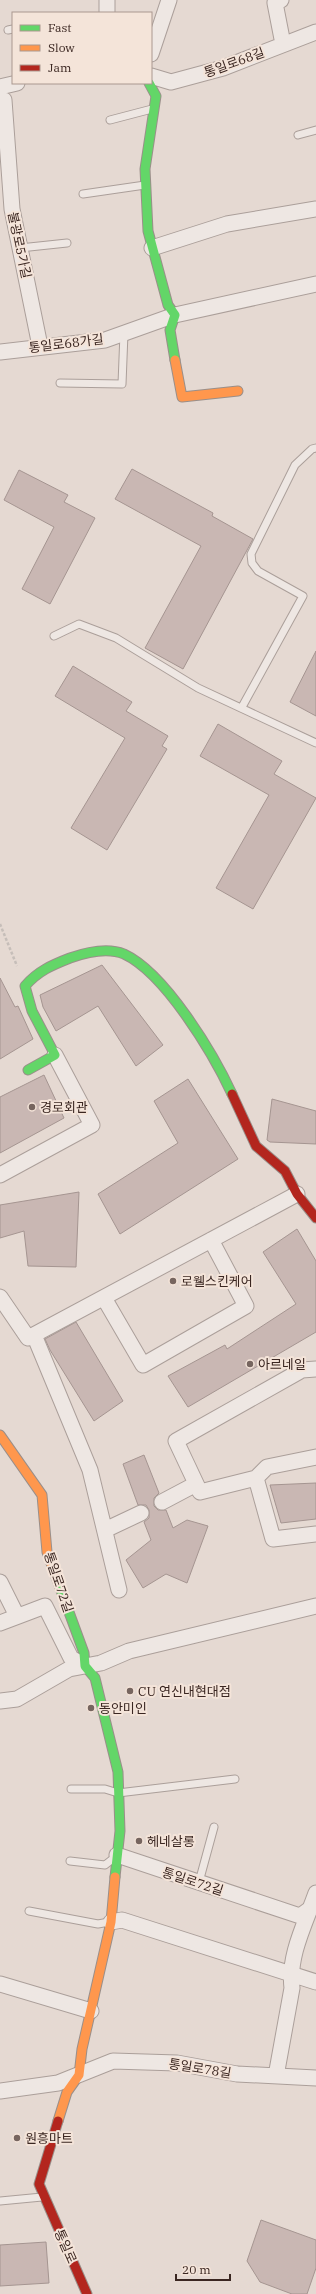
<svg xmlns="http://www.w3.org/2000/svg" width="316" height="2294" viewBox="0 0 316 2294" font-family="'IBM Plex Serif','Noto Sans KR',serif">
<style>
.building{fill:#c9b7b3;stroke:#a59591}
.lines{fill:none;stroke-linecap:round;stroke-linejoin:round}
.lane-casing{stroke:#ab9f9a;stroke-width:9}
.street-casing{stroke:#ab9f9a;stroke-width:17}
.fast-casing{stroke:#9a8f8a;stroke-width:11}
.slow-casing{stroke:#9a8f8a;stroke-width:11}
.jam-casing{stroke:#9a8f8a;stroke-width:11}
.path{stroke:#c6beb9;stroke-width:2.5;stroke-dasharray:3 2;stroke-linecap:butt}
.lane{stroke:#eee7e3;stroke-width:7}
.street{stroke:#eee7e3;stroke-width:15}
.fast{stroke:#63d668;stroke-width:9}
.slow{stroke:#ff974d;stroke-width:9}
.jam{stroke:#b3261e;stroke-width:9}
.poi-dot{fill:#76655f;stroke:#f4e4d9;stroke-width:1.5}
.labels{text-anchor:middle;stroke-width:4;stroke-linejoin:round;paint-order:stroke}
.street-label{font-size:13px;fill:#3a2621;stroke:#f4e4d9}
.poi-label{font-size:13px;fill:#3a2621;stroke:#f4e4d9;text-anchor:start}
</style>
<rect width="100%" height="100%" fill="#e5d9d2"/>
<path class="building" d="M132,469L213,513L212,516L253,539L183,669L145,648L201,546L115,499Z
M19,470L68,495L64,502L95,518L50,604L22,589L54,527L4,500Z
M316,651V716L290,702Z
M73,666L132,702L126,711L168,736L162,746L167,749L107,850L71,828L125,738L55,696Z
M218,724L282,761L274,774L316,798L253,909L216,888L269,795L200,756Z
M102,965L163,1045L136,1066L98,1006L56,1031L43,1007L40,995Z
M0,978L15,1007L18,1006L33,1039L0,1059Z
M44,1075L64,1118L0,1153V1097Z
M188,1079L238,1159L120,1234L98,1194L178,1143L154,1101Z
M272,1099L316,1111V1144L270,1142L267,1140Z
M79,1192L76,1267L28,1266L24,1231L0,1238V1205Z
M297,1229L316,1261V1332L188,1407L168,1376L225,1345L227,1349L296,1304L263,1252Z
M76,1322L123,1401L94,1421L50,1350L45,1339Z
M144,1455L159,1493L154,1498V1506L158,1510H166L173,1528L187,1520L208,1526L187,1583L166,1574L143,1588L126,1560L151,1540L144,1522L149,1518V1510L146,1505H138L123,1464Z
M316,1483V1519L281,1523L270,1485Z
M261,2220L316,2240V2268L307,2294H292L260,2282L247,2261Z
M46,2242L49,2283L0,2286V2245Z"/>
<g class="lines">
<defs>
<path id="lane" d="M8,30L13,29
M110,120L152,109
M298,135L316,130
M83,194L145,185
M20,248L67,243
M60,383L122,384L124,333
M54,636L79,624L116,638L198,688L316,743
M242,707L303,596L258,571L252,563L251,554L295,465L312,449L316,448
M71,1789H105L118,1793L235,1779
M70,1861L105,1865L114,1858
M199,1882L214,1827
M29,1911L98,1924L109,1922
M0,2201L42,2197"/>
<path id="street" d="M107,0V13
M281,0L275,3L283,44
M151,54L169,0
M151,76L171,82L223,68L316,32
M0,87L17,83
M0,98L4,100L12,209L40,346
M152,248L227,224L316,209
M0,352L105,340L175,315L316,284
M0,1175L92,1125L55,1055
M0,1297L28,1338L297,1194
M104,1298L143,1365L246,1306L211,1240
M34,1335L90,1470L119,1590
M316,1369L302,1370L176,1441L200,1492L256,1478L267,1467L316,1457
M256,1478L273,1539L316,1534
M162,1502L196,1484
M105,1530L141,1513
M0,1582L17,1616
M0,1623L45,1606L71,1658L85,1666
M0,1701L17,1699L69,1669L101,1663L129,1651L316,1606
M117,1855L300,1916L311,1908
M111,1922L122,1920L316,1982
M0,1984L91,2011
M276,2076L292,1988C288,1956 305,1924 316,1893
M0,2091L58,2083L113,2061L177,2063L237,2074L316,2078"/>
<path id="fast" d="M149,83L156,96L145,169L148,231L168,305L175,315L170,330L175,360
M28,1070L55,1055L32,1011L25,986C38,971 52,965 70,958C87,952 107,947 124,954C165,973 213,1053 232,1094
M55,1574L84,1653L85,1666L95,1678L118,1772L120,1831L115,1877"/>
<path id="slow" d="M175,360L182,397L238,391
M0,1435L42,1495L47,1552L55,1574
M58,2121L67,2092L79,2075L82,2049L111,1922L115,1877"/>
<path id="jam" d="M232,1094L256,1146L285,1171L297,1194L316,1218
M58,2121L39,2184L87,2294"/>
</defs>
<use href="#lane" class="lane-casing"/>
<use href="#street" class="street-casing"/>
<use href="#fast" class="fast-casing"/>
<use href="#slow" class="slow-casing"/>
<use href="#jam" class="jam-casing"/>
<path class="path" d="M0,924L17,966"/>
<use href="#lane" class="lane"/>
<use href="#street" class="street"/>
<use href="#fast" class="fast"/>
<use href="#slow" class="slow"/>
<use href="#jam" class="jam"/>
</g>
<g class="poi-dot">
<circle cx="32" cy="1107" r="4"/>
<circle cx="173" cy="1281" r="4"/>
<circle cx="250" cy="1364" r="4"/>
<circle cx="130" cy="1691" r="4"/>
<circle cx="91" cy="1708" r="4"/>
<circle cx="139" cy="1841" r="4"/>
<circle cx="17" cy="2138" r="4"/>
</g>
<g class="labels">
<g class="street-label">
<text transform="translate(234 62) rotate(-20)" y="5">통일로68길</text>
<text transform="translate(20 245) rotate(78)" y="5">불광로5가길</text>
<text transform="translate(66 343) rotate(-7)" y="5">통일로68가길</text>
<text transform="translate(59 1582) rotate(71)" y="5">통일로72길</text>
<text transform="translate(193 1881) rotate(18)" y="5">통일로72길</text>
<text transform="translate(200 2068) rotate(9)" y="5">통일로78길</text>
<text transform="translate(66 2246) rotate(66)" y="5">통일로</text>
</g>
<g class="poi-label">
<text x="40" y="1112">경로회관</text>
<text x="181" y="1286">로웰스킨케어</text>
<text x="258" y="1369">아르네일</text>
<text x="138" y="1696">CU 연신내현대점</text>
<text x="99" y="1713">동안미인</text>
<text x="147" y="1846">헤네살롱</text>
<text x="25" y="2143">원흥마트</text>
</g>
</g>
<rect x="12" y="12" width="140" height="72" fill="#f4e4d9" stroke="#aa988f"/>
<rect x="20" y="25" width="20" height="6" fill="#63d668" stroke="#aa988f"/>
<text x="48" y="32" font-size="12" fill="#3a2621">Fast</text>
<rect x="20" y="45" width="20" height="6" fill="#ff974d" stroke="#aa988f"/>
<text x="48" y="52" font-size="12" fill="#3a2621">Slow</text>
<rect x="20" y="65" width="20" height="6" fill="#b3261e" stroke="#aa988f"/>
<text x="48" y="72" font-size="12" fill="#3a2621">Jam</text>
<path d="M176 2274v6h54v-6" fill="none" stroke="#3a2621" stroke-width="2"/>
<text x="182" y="2274" font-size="12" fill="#3a2621" stroke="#f4e4d9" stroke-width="3" paint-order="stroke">20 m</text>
</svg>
